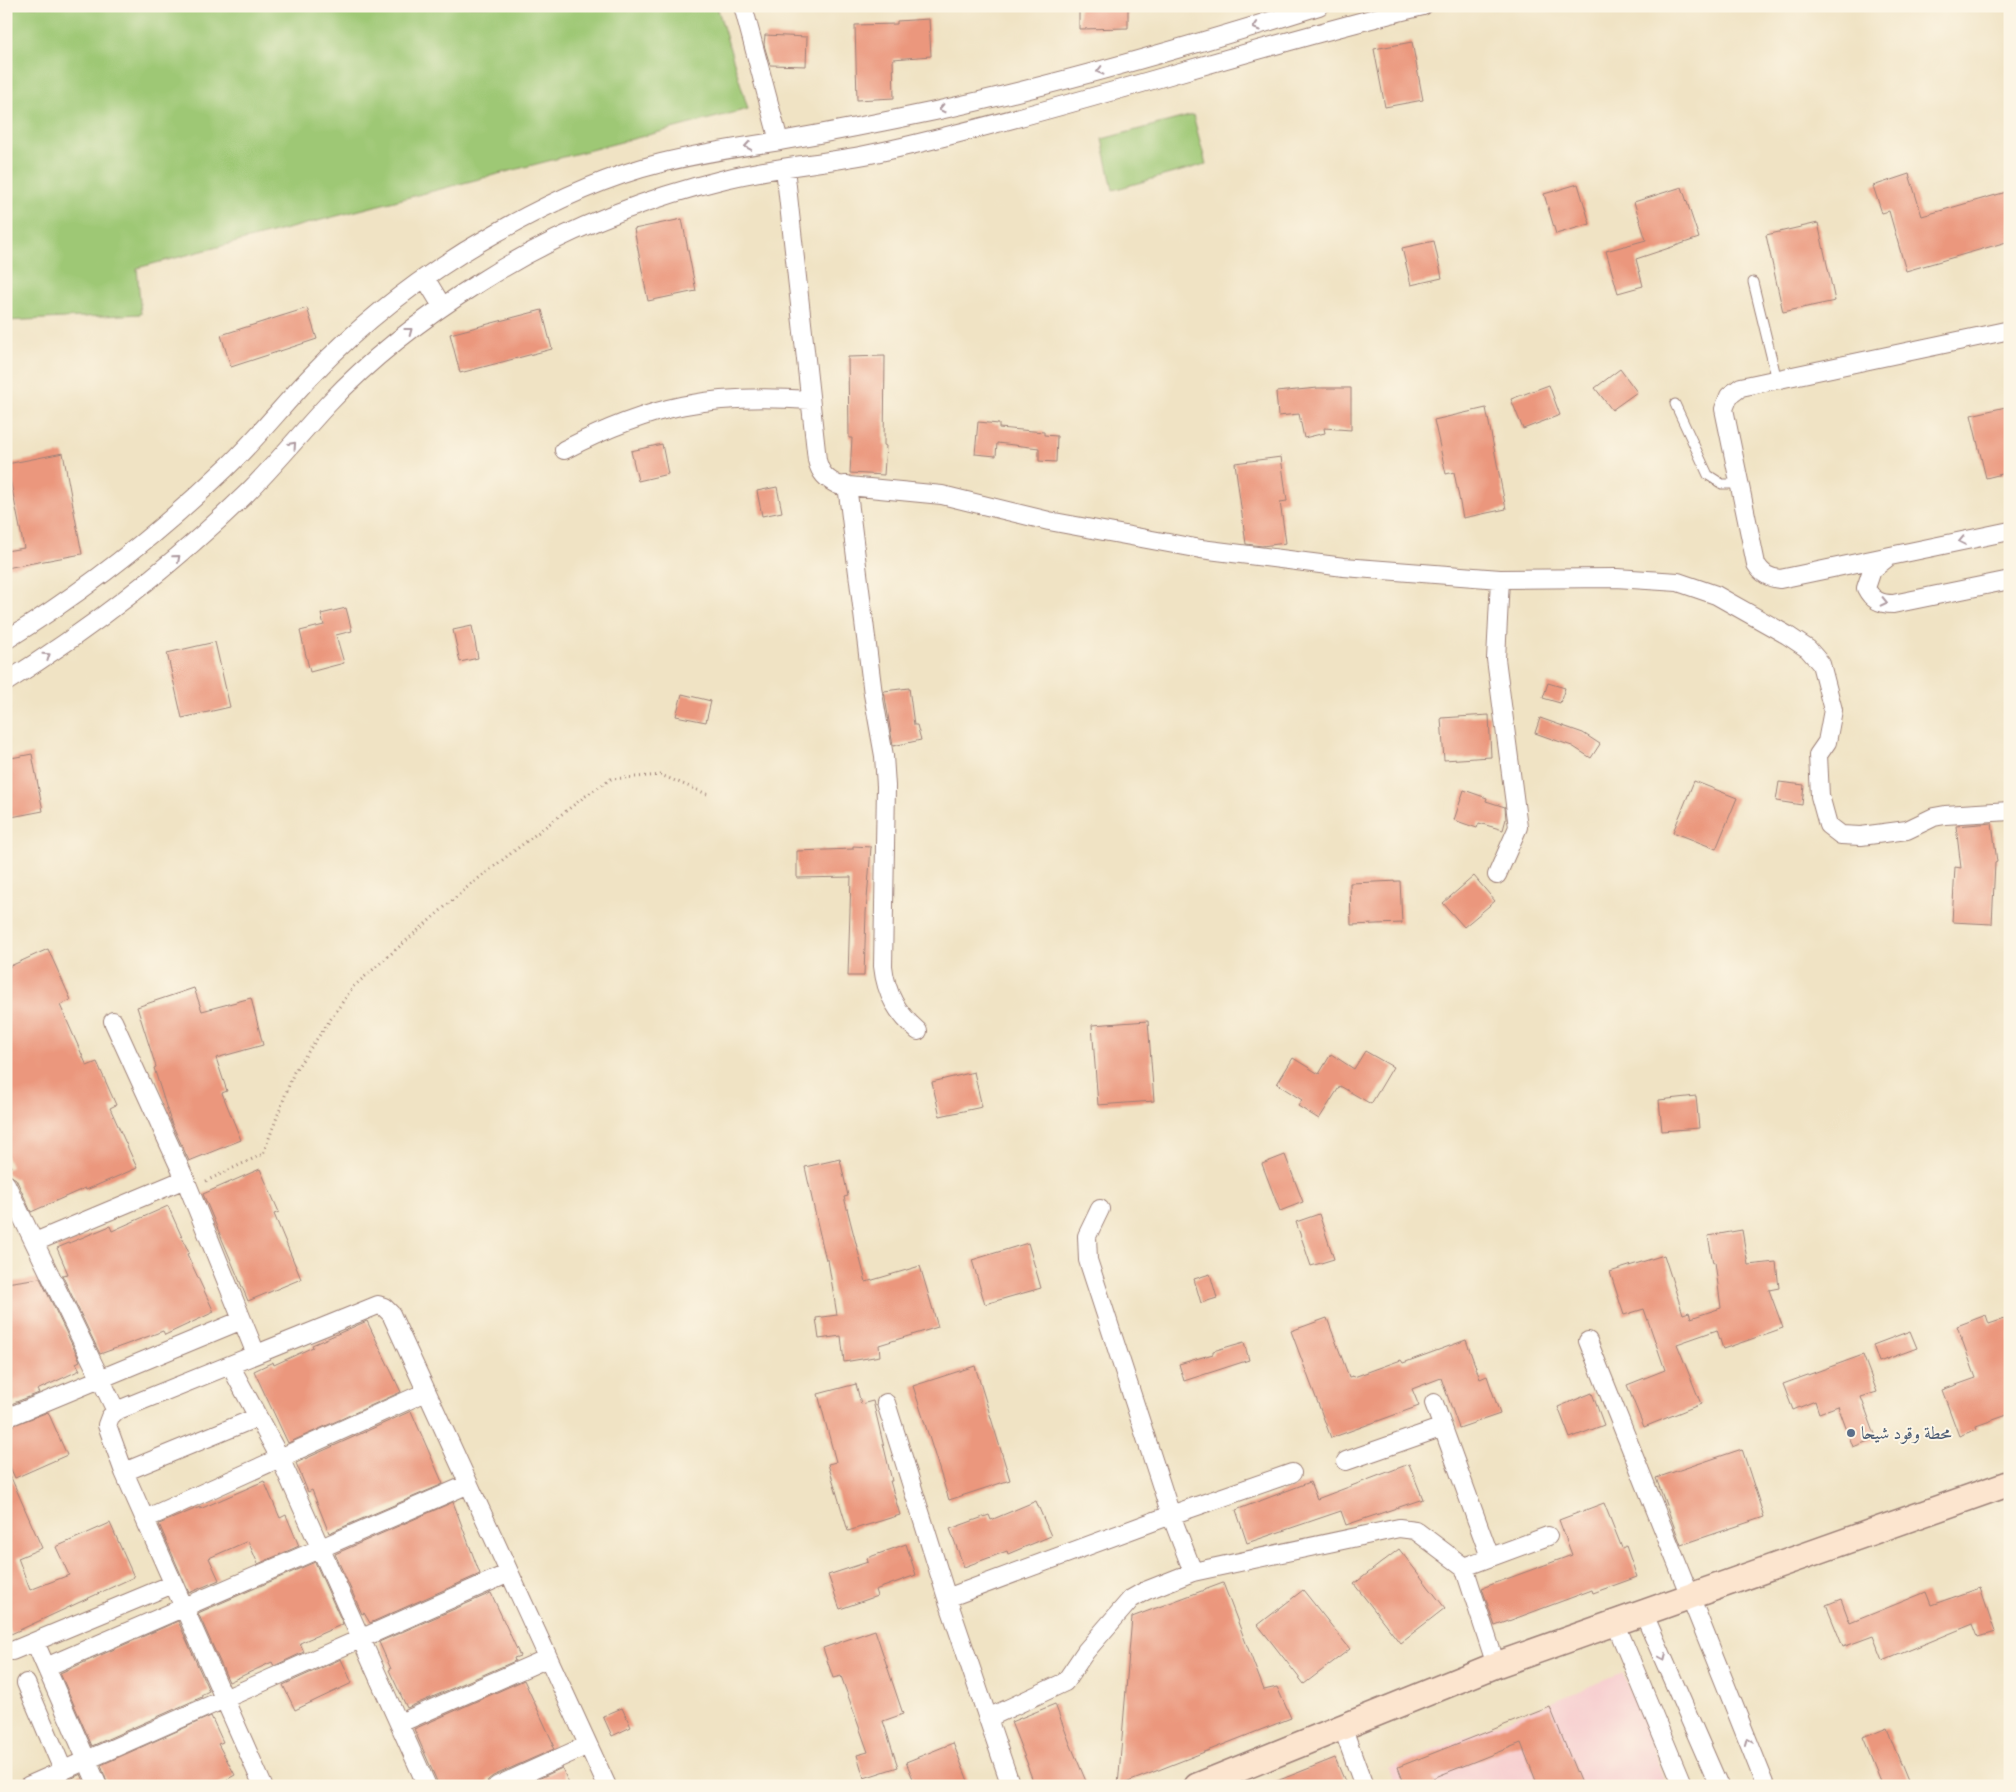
<svg xmlns="http://www.w3.org/2000/svg" width="2016" height="1792" viewBox="0 0 2016 1792" font-family="'Gentium Book Plus',Amiri,serif">
<style>
.built{fill:#f7cfd0}
.green{fill:#9ec874;stroke:#747450}
.building{fill:#eb977d}
.lines{fill:none;stroke-linecap:round;stroke-linejoin:round}
.service-casing{stroke:#9d8178;stroke-width:11}
.minor-casing{stroke:#9d8178;stroke-width:20}
.secondary-casing{stroke:#9d8178;stroke-width:28}
.path{stroke:#9d8178;stroke-width:3;stroke-dasharray:1 4;stroke-linecap:butt}
.service{stroke:#fff;stroke-width:9}
.minor{stroke:#fff;stroke-width:18}
.secondary{stroke:#fce5cf;stroke-width:25}
.oneway{stroke:#ae9aa0}
.service-dot{fill:#5c6f8a;stroke:#fcf5e5;stroke-width:2}
.labels{text-anchor:middle;stroke-width:4;stroke-linejoin:round;paint-order:stroke}
.service-label{font-size:18px;fill:#4e5e75;stroke:#fcf5e5;text-anchor:start}
</style>
<rect width="100%" height="100%" fill="#fcf5e5"/>
<filter id="ink" filterUnits="userSpaceOnUse"><feTurbulence type="fractalNoise" baseFrequency=".02" numOctaves="2"/><feDisplacementMap in="SourceGraphic" scale="10" xChannelSelector="R" yChannelSelector="G"/><feConvolveMatrix kernelMatrix="1 2 1 2 8 2 1 2 1" color-interpolation-filters="sRGB"/></filter>
<filter id="wash" filterUnits="userSpaceOnUse"><feTurbulence type="fractalNoise" baseFrequency=".0096" numOctaves="4" result="noise"/><feDisplacementMap in="SourceGraphic" scale="20" xChannelSelector="R" yChannelSelector="G"/><feGaussianBlur stdDeviation="1.12" result="paint"/><feColorMatrix in="noise" values="0 0 0 0 0 0 0 0 0 0 0 0 0 0 0 0 0 1.4 0 .05"/><feComposite in="paint" operator="in"/></filter>
<g filter="url(#wash)">
<rect width="100%" height="100%" fill="#f0e3c4"/>
<path class="built" d="M1623,1673L1667,1786H1396L1389,1768Z"/>
<path class="green" d="M6,6H717L748,109L137,268L141,314L6,321Z
M1193,115L1206,164L1113,190L1102,139Z"/>
<g id="blocks">
<path class="building" d="M1079,6H1128V28L1079,29Z
M929,19L931,56L893,59L894,98L857,100L855,25L897,24V21Z
M765,35L807,37L806,66L770,65L764,45Z
M1412,42L1423,100L1385,107L1374,49Z
M1909,174L1922,216L2010,191V241L1906,271L1889,211L1882,213L1873,186Z
M1578,184L1590,224L1556,234L1544,194Z
M1682,187L1699,238L1636,259L1643,286L1618,293L1606,251L1646,240L1634,202Z
M682,219L696,291L648,301L634,229Z
M1818,223L1835,301L1783,312L1766,235Z
M1434,241L1442,278L1411,285L1402,248Z
M307,308L317,339L231,367L221,335Z
M542,310L552,349L460,373L450,334Z
M885,356L884,445L886,446L884,475L850,473L852,438H849L848,357Z
M1620,369L1637,392L1612,410L1595,388Z
M1549,385L1560,415L1523,429L1511,399Z
M1318,388H1351V430L1324,428L1325,433L1304,438L1299,414L1278,416L1276,392Z
M2010,406V472L1986,478L1971,415Z
M1486,408L1506,509L1463,518L1454,472L1446,474L1434,420Z
M978,422L999,424V428L1044,432V435L1057,436L1056,462L1039,461V448L997,443L996,456L975,454Z
M662,444L668,474L638,481L631,451Z
M63,453L82,554L6,568V551L24,548L7,464Z
M1281,457L1287,501L1280,502L1286,543L1262,546L1246,544L1235,463Z
M777,487L782,512L762,516L757,491Z
M346,608L352,631L336,635L344,663L310,672L300,631L324,625L321,614Z
M472,626L478,658L460,662L453,630Z
M215,642L230,707L182,718L167,653Z
M1548,683L1565,688L1560,703L1543,698Z
M909,688L914,725H917L921,740L893,746L884,691Z
M682,694L711,701L706,722L676,716Z
M1489,715L1491,757L1444,760L1441,718Z
M1540,718L1583,733L1600,744L1591,758L1572,746L1535,733Z
M32,754L43,811L6,818V759Z
M1694,781L1737,798L1716,849L1673,832Z
M1779,782L1804,785L1802,805L1776,801Z
M1464,790L1487,798L1486,801L1505,807L1506,819L1503,830L1479,823L1477,828L1454,820Z
M1992,823L1997,862L1995,863L1992,924L1952,922L1955,867L1961,868L1956,826Z
M853,846L871,847L866,913L864,976H848L851,877L797,878V851L853,849Z
M1474,876L1495,901L1464,927L1443,903Z
M1400,881L1402,923L1351,925L1350,883Z
M48,949L71,1000L60,1005L87,1066L97,1062L116,1105L110,1108L137,1168L86,1190L85,1188L31,1212L16,1179L8,1174L6,1170L11,1167L6,1155V968Z
M194,988L202,1011L251,998L263,1045L216,1058L227,1091L222,1093L241,1140L189,1161L171,1122L154,1068L156,1067L137,1007Z
M1148,1021L1154,1101L1098,1105L1092,1025Z
M1365,1051L1393,1067L1371,1104L1340,1086L1319,1119L1298,1106L1302,1100L1277,1084L1293,1058L1319,1074L1331,1054L1354,1069Z
M974,1072L982,1107L940,1116L932,1082Z
M1696,1096L1699,1128L1662,1131L1659,1100Z
M1285,1155L1303,1202L1280,1211L1262,1164Z
M840,1159L848,1196L844,1197L866,1282L920,1266L938,1327L879,1345L880,1356L844,1362L841,1336L819,1339L816,1318L837,1315L828,1260H826L818,1226L805,1167Z
M260,1169L279,1212L274,1214L301,1279L248,1301L203,1194Z
M168,1206L189,1253L187,1254L214,1312L165,1335L163,1331L100,1354L62,1275L68,1274L57,1248L110,1226L112,1231Z
M1319,1214L1334,1259L1311,1266L1296,1222Z
M1742,1230L1748,1265L1776,1262L1779,1288L1769,1290L1783,1328L1723,1349L1717,1330L1677,1344L1701,1404L1644,1427L1627,1385L1665,1370L1644,1309L1624,1315L1610,1272L1664,1255L1683,1314L1689,1312L1691,1318L1721,1308L1715,1262L1713,1263L1708,1236Z
M1028,1243L1041,1288L985,1304L972,1260Z
M1210,1274L1217,1298L1201,1303L1194,1279Z
M40,1278L80,1361L76,1363L80,1370L37,1390L39,1393L6,1406V1283Z
M1986,1315L1989,1324L2010,1317V1414L1976,1426L1977,1429L1959,1436L1942,1390L1976,1378L1957,1326Z
M1327,1318L1349,1377L1353,1376L1354,1377L1401,1360L1403,1363L1466,1340L1480,1379L1487,1376L1500,1414L1459,1428L1441,1378L1412,1389L1419,1406L1331,1438L1291,1331Z
M367,1321L401,1392L288,1443L254,1371L273,1362L274,1365L313,1347L312,1345Z
M1910,1331L1917,1348L1879,1362L1873,1345Z
M1244,1342L1249,1360L1184,1381L1179,1364L1213,1354V1351Z
M1863,1355L1877,1392L1861,1397L1876,1438L1853,1447L1838,1406L1819,1413L1815,1401L1793,1410L1783,1384Z
M975,1366L1010,1480L949,1500L913,1386Z
M856,1384L861,1404L873,1401L892,1481H890L900,1515L848,1531L828,1464L836,1462L818,1394Z
M1592,1393L1604,1425L1570,1438L1558,1407Z
M411,1411L443,1484L329,1533L312,1490L308,1492L296,1463Z
M48,1412L67,1455L15,1478L6,1458V1428Z
M1742,1449L1764,1517L1681,1545L1656,1478Z
M1409,1464L1423,1499L1346,1525L1341,1511L1247,1543L1236,1510L1310,1482L1317,1499Z
M6,1466L42,1548L18,1558L30,1590L69,1575L56,1547L110,1523L134,1577L11,1634L6,1620Z
M264,1481L280,1518L286,1515L299,1546L258,1564L248,1541L209,1558L219,1580L189,1593L159,1524L200,1507V1509Z
M1036,1501L1051,1536L1008,1554L1007,1551L964,1567L950,1529L989,1515L991,1520Z
M453,1502L480,1574L370,1623L364,1613L362,1614L335,1554Z
M1604,1503L1622,1548L1626,1546L1637,1577L1593,1593L1592,1590L1495,1626L1482,1588L1572,1555L1559,1520Z
M906,1544L916,1575L875,1590L877,1596L840,1609L828,1575L868,1562L867,1558Z
M1399,1549L1445,1608L1400,1643L1354,1584Z
M315,1562L343,1624L300,1643L304,1652L274,1666L272,1662L229,1682L198,1613Z
M1223,1583L1264,1690L1277,1687L1291,1718L1118,1786L1132,1617Z
M1980,1588L1995,1632L1978,1637L1973,1624L1883,1661L1873,1636L1843,1647L1826,1605L1841,1599L1850,1623L1926,1592L1931,1605Z
M1303,1590L1350,1649L1304,1684L1258,1625Z
M491,1593L520,1656L514,1658L515,1661L407,1708L389,1670L391,1669L379,1642Z
M178,1621L209,1691L201,1695L202,1697L92,1746L60,1673Z
M875,1630L903,1714L883,1721L898,1767L864,1778L857,1755L868,1752L841,1676L833,1678L823,1648Z
M341,1659L352,1683L295,1710L283,1685Z
M524,1680L554,1745L552,1746L554,1749L493,1776L488,1780L486,1786H439L414,1729Z
M1055,1704L1069,1741L1088,1786H1035L1027,1765H1028L1011,1722Z
M1550,1707L1582,1786H1538L1521,1743L1433,1778L1436,1786H1405L1398,1767Z
M622,1708L631,1727L612,1736L603,1716Z
M211,1716L223,1742L218,1744L235,1775L215,1786H108L101,1765Z
M1887,1727L1892,1742L1910,1786H1883L1863,1737Z
M953,1743L970,1786H916L906,1762Z
M1335,1758L1347,1786H1267V1785Z
M562,1768L570,1786H523Z
M81,1774L86,1786H55Z"/>
</g>
</g>
<g filter="url(#ink)">
<use href="#blocks" fill-opacity="0" stroke="#9d8178" stroke-width="1"/>
<g class="lines">
<defs>
<path id="service" d="M1753,282L1777,380
M1675,404L1708,475L1722,484H1739"/>
<path id="minor" d="M743,6L779,141
M785,168L817,460C820,473 826,479 838,485L942,495L1049,521L1201,549L1344,567L1500,579L1616,578L1678,582L1716,595L1787,635L1808,649L1821,664L1833,710L1827,742L1818,755L1820,796L1828,825L1841,835L1861,836L1907,830L1934,817L1945,815L2010,811
M425,278L442,306
M2010,330L1741,387L1729,396L1724,409L1756,564C1762,574 1769,578 1780,579L2010,531
M564,450C651,405 712,393 810,400
M847,485L873,694L884,756L886,786L883,966C886,994 897,1013 918,1031
M1887,558L1872,570L1866,588C1872,600 1880,604 1893,604L2010,580
M6,640C85,591 158,534 225,469C256,440 282,406 312,375C365,319 428,271 496,233C547,204 604,177 661,163C700,153 740,147 780,141C832,132 883,122 935,111C1065,83 1192,46 1319,6
M6,682C94,627 173,565 247,493C276,464 301,433 329,403C373,356 426,316 480,282C555,234 639,200 725,179C769,168 815,164 860,156C892,150 924,142 955,134C1112,95 1265,44 1423,6
M1497,875L1518,827L1496,659L1500,579
M113,1021L185,1179L256,1354
M6,1184L116,1411
M1100,1209L1087,1236L1088,1260L1171,1515L1193,1572
M35,1242L185,1179
M1588,1341L1766,1786
M230,1365L280,1458L427,1786
M886,1403L947,1598L1011,1786
M1434,1403L1490,1557
M6,1418L242,1320
M1346,1461L1443,1427
M124,1472L258,1417
M145,1519L426,1392
M1464,1567L1548,1536
M947,1598L1171,1515L1292,1473
M1643,1612L1719,1786
M1615,1622L1683,1786
M35,1642L98,1786
M12,1651L173,1584
M46,1667L469,1484
M26,1683L63,1770
M988,1718L1065,1682L1086,1651L1131,1599L1145,1591L1193,1572L1399,1528L1415,1530L1464,1567L1496,1665
M400,1723L548,1658
M1342,1726L1364,1786
M28,1786L509,1573
M263,1786L124,1472L107,1425L110,1417L116,1411L378,1305L384,1307L391,1314L607,1786
M497,1786L588,1745"/>
<path id="secondary" d="M1197,1786L1496,1665L2010,1483"/>
</defs>
<use href="#service" class="service-casing"/>
<use href="#minor" class="minor-casing"/>
<use href="#secondary" class="secondary-casing"/>
<path class="path" d="M206,1181L263,1154L294,1072L353,987L470,885L584,797L611,779L661,775L707,794"/>
<use href="#service" class="service"/>
<use href="#minor" class="minor"/>
<use href="#secondary" class="secondary"/>
</g>
<defs><path id="oneway-chevron" d="M-2-3.5L2.5 0L-2 3.5" fill="none" stroke-width="1.6" stroke-linecap="round" stroke-linejoin="round" transform="scale(1.25)"/></defs>
<g class="oneway">
<use href="#oneway-chevron" transform="translate(1256 27) rotate(163)"/>
<use href="#oneway-chevron" transform="translate(1100 71) rotate(166)"/>
<use href="#oneway-chevron" transform="translate(942 109) rotate(167)"/>
<use href="#oneway-chevron" transform="translate(748 146) rotate(170)"/>
<use href="#oneway-chevron" transform="translate(409 331) rotate(-37)"/>
<use href="#oneway-chevron" transform="translate(293 445) rotate(-48)"/>
<use href="#oneway-chevron" transform="translate(1962 541) rotate(168)"/>
<use href="#oneway-chevron" transform="translate(177 558) rotate(-41)"/>
<use href="#oneway-chevron" transform="translate(1884 602) rotate(13)"/>
<use href="#oneway-chevron" transform="translate(47 656) rotate(-34)"/>
<use href="#oneway-chevron" transform="translate(1663 1657) rotate(66)"/>
<use href="#oneway-chevron" transform="translate(1748 1741) rotate(-112)"/>
</g>
</g>
<circle class="service-dot" cx="1851" cy="1433" r="5"/>
<g class="labels">
<g class="service-label">
<text x="1861" y="1439">محطة وقود شيحا</text>
</g>
</g>
<rect width="2016" height="1792" fill="none" stroke="#fcf5e5" stroke-width="25"/>
</svg>
